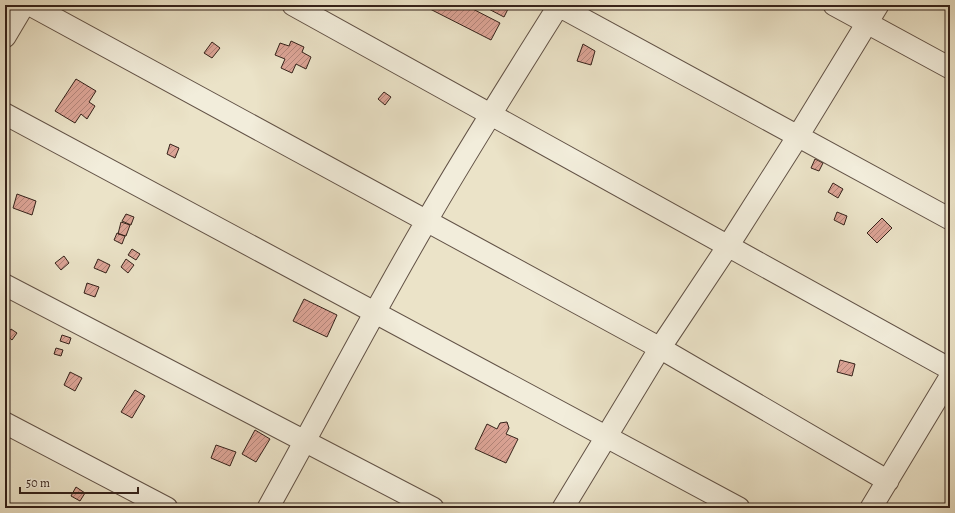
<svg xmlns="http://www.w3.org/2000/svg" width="955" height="513" viewBox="0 0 955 513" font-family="Alegreya,serif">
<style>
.building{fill:url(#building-hatch);stroke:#35221a}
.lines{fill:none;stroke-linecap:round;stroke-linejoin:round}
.minor-casing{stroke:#625246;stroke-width:23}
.minor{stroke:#f2eddb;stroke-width:21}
</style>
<defs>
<pattern id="building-hatch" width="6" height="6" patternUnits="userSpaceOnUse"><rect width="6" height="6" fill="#dca496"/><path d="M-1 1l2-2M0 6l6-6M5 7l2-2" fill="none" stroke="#b3857a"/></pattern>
</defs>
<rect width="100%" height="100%" fill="#ebe3c8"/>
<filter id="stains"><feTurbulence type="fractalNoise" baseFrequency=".005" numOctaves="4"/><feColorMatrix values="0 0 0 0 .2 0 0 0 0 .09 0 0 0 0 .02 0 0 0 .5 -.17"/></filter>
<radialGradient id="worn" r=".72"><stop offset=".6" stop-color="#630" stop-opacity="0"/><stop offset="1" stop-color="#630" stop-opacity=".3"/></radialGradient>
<path class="building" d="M432,5H465L500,23L491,40L430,9Z
M481,5H510L504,17Z
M291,41L304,47L302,52L311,57L306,69L296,64L292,73L281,68L285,59L275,55L280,43L289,46Z
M212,42L220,48L212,58L204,53Z
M583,44L595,51L591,65L577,61Z
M76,79L96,91L89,102L95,106L87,119L81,114L75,123L55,111Z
M384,92L391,97L385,105L378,99Z
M170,144L179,148L175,158L167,154Z
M815,159L823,163L819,171L811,168Z
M833,183L843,189L838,198L828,192Z
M17,194L36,201L32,215L13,208Z
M837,212L847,216L844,225L834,220Z
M126,214L134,217L131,225L122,221Z
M882,218L892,228L877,243L867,233Z
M121,222L130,225L126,236L118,234Z
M117,233L125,236L122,244L114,240Z
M132,249L140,254L136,260L128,255Z
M64,256L69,263L61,270L55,263Z
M98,259L110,265L106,273L94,268Z
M126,259L134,265L128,273L121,267Z
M87,283L99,287L95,297L84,293Z
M304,299L337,315L327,337L293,321Z
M11,329L17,333L12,340L6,335Z
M62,335L71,338L69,344L60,341Z
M56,348L63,350L61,356L54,354Z
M840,360L855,364L852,376L837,372Z
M70,372L82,378L75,391L64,385Z
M135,390L145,396L132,418L121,412Z
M507,422L509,428L506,434L518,439L506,463L475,449L487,424L497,429L500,423Z
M255,430L270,439L256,462L242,454Z
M216,445L236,452L230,466L211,458Z
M76,487L85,493L80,501L71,496Z"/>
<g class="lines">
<defs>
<path id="minor" d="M30,5L660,348L888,481
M293,5L950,369
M557,5L950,219
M834,5L950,68
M5,37L24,5
M5,114L739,508
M5,285L433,508
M5,423L167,508
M268,508C321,413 371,316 426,222C468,149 514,77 559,5
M563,508L660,348L728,246L798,136L878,5
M871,508L950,377"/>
</defs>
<use href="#minor" class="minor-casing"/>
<use href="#minor" class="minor"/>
</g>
<rect width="955" height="513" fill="none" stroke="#ebe3c8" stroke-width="20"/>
<rect x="6" y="6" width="943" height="501" fill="none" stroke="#35221a" stroke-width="2"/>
<rect x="10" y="10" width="935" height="493" fill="none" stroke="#35221a"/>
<path d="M20 487v6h118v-6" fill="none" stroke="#35221a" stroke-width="2"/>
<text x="26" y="487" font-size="12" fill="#35221a" stroke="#f2eddb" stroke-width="3" paint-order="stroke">50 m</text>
<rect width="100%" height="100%" filter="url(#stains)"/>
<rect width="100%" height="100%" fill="url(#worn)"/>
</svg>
